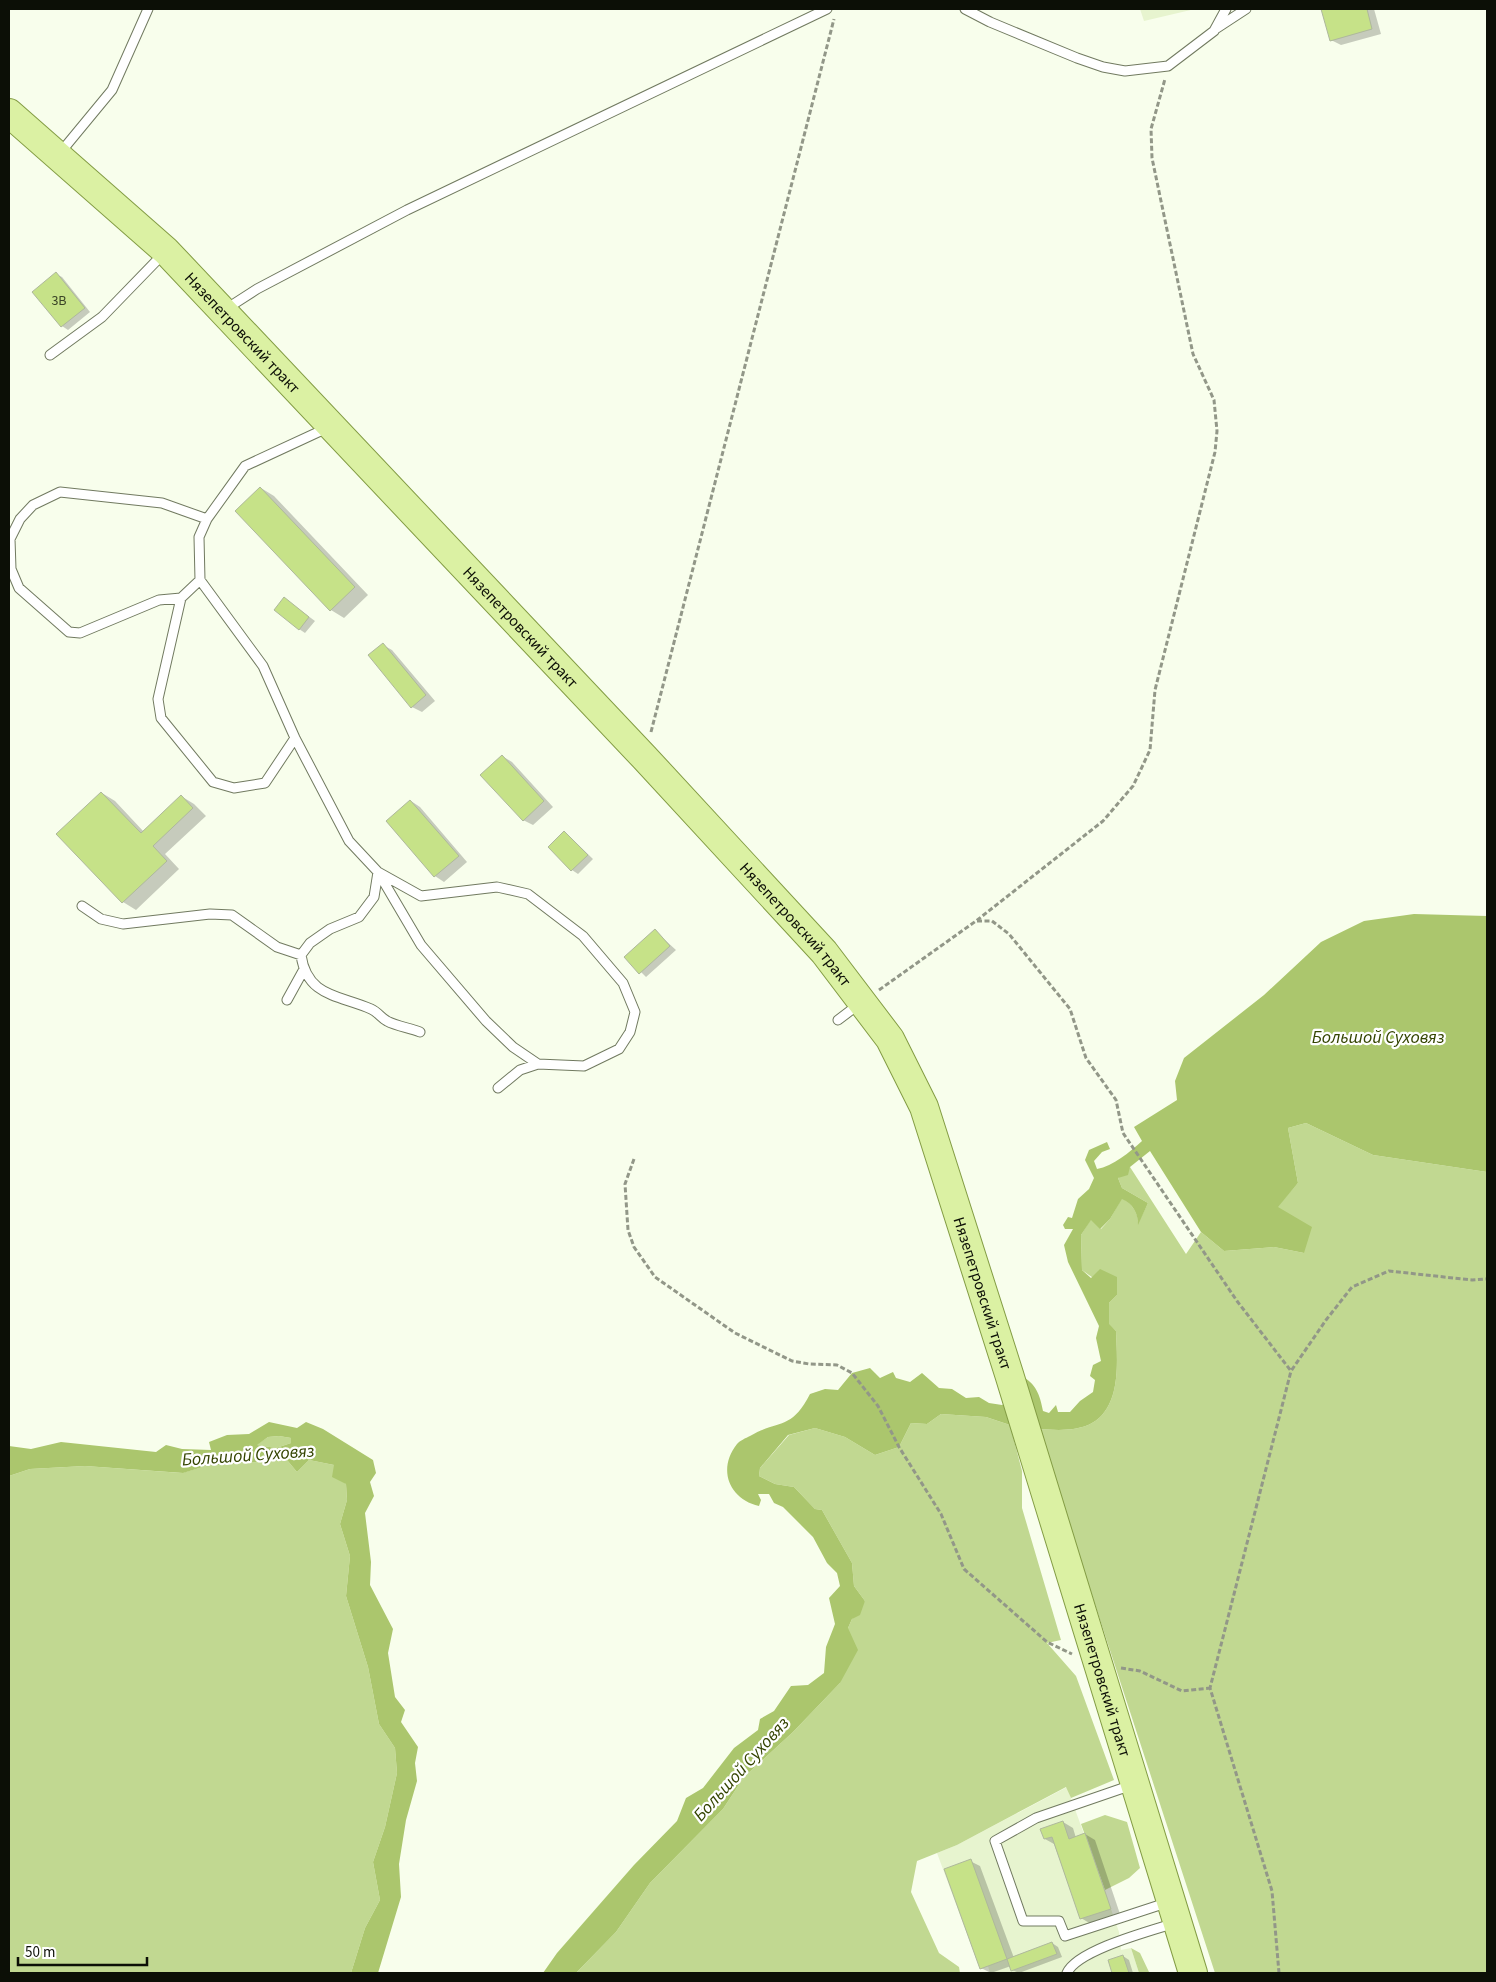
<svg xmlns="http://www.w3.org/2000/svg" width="1496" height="1982" viewBox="0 0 1496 1982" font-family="'Source Sans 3',sans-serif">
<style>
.built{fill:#e7f4cf}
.green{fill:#c1d891}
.water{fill:#abc66d;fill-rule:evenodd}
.shadow{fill:#0003}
.building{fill:#c6e288;stroke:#aeb89c}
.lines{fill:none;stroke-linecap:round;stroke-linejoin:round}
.lane-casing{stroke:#717a60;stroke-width:11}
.primary-casing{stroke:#839c44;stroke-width:30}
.path{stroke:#929788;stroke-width:3;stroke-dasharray:5 2.5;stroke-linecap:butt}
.lane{stroke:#fff;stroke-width:9}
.primary{stroke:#dbf1a3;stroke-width:28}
.labels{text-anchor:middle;stroke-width:4.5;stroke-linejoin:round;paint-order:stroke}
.number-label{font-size:14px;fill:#3a4426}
.street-label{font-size:16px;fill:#0c0f06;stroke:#fff}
.water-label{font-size:18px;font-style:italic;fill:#344400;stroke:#fff}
</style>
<rect width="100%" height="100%" fill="#f8feec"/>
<path class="built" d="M1140,9H1195L1144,21Z
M1067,1787L1111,1909L1119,1932L1121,1950L1131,1948L1139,1973H990L988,1966L980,1969L937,1853L957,1845Z"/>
<path class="green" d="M1306,1123L1373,1155L1487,1172V1973H1215L1038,1429C1055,1430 1076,1432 1092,1423C1122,1406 1117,1360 1116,1331L1109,1325V1303L1117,1295L1082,1270L1081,1235L1091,1219L1101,1229L1110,1219L1122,1198C1132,1204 1138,1212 1138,1223L1148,1203L1122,1188L1118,1178L1130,1167L1186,1254L1201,1232L1224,1251L1274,1247L1304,1253L1277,1207L1298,1183L1288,1128Z
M941,1414L986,1417L1010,1425L1022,1471V1508L1061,1640L1047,1643L1076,1676L1114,1780L1071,1798L1066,1787L957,1845L917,1861L911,1892L939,1953L959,1967L960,1973H576L616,1932L650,1883L723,1809L744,1777L793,1732L840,1683L848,1628L852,1619L865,1601L854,1586L852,1563L822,1510L815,1509L794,1487L775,1484L759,1476L760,1468L789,1435L815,1428L845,1437L875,1455L899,1447L911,1423L927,1424Z
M279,1436L291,1438V1443L276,1448L256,1445L268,1437Z
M287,1460L297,1472L309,1460L334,1465L346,1484L347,1500L340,1524L350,1556L346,1596L368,1667L379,1724L395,1748L397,1773L385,1827L373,1862L380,1900L365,1928L351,1973H9V1476L30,1469L85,1466L182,1473L206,1466Z
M1105,1815L1127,1822L1140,1868L1129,1878L1105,1890L1081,1824Z
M1131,1948L1140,1953L1149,1972L1152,1973H1139Z"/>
<path class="water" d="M1414,914L1487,916V1172L1373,1155L1306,1123L1288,1128L1298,1183L1278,1207L1312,1227L1304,1253L1274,1247L1224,1251L1201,1232L1150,1151L1130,1167L1128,1175L1118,1178L1122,1188L1148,1203L1138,1225C1138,1213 1133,1204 1122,1199L1110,1219L1100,1229L1091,1220L1081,1235L1082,1270L1091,1278L1100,1269L1117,1277V1295L1109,1303V1324L1116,1331C1117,1360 1122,1406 1092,1423C1076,1432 1055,1430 1038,1429L1033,1419L1010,1425L986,1417L941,1414L927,1424L911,1423L899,1447L875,1455L845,1437L815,1428L788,1435L760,1468L759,1476L775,1484L794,1487L815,1509L822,1510L852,1563L854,1586L865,1601L860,1615L852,1619L848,1628L858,1650L840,1683L793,1732L744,1777L723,1809L650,1883L616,1932L576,1973H543L557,1953L634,1865L677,1821L686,1798L703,1788L734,1748L758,1730L760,1719L774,1711L791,1686L808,1685L824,1673L826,1647L835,1624L829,1598L840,1586L837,1573L827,1563L813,1537L783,1507L774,1503L769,1494H758L761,1500L759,1506C729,1499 717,1469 737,1444C739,1441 746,1438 750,1436C779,1419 791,1431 810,1394L825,1389L838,1390L852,1373L870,1368L880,1378L893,1372L896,1378L910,1382L922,1373L939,1388L952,1389L966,1398L979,1397L989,1403L1002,1405L1022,1394L1021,1376C1036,1383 1040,1395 1043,1411L1049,1413L1056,1405L1058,1412H1070L1080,1401L1093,1392L1095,1380L1090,1376L1093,1365L1101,1361L1096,1338L1099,1326L1068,1262L1064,1245L1073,1229H1065L1063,1225L1068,1217L1072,1218L1078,1199L1089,1189L1094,1178L1085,1160L1089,1150L1107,1142L1110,1149L1102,1152L1094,1161L1097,1169C1113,1166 1130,1152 1142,1141L1134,1127L1177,1100L1175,1081L1184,1058L1264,995L1321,942L1364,921Z
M269,1422L297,1428L306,1422L323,1429L373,1460L376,1473L370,1482L374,1496L365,1513L371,1562L370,1585L393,1629L388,1653L395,1697L405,1710L401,1722L418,1747L415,1763L417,1781L406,1820L399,1864L401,1897L378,1973H351L365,1928L380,1900L373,1862L385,1827L397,1773L395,1748L379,1724L368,1667L346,1596L350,1556L340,1524L347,1500L346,1484L332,1477L334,1465L309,1460L297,1472L287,1460L206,1466L183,1473L85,1466L30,1469L9,1476V1446L31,1449L61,1442L156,1452L166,1445L182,1449L211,1450L209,1442L227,1435L249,1434ZM279,1436L291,1438V1443L276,1448L257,1445L268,1437Z"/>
<path class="shadow" d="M1322,9H1374L1381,34L1341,45L1331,40Z
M56,274L62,277L90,312L68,330L62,326L34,292Z
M261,488L274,496L368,595L344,618L331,610Z
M285,599L315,621L305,633L299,629Z
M383,645L392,650L435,701L422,712L412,707Z
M502,756L512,762L553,807L533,825L523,820Z
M102,793L115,801L144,832L181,796L194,804L206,816L165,854L179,869L136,910L123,902L58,834Z
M411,801L420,807L467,862L444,882L435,876Z
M565,832L593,859L578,874L572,870Z
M655,931L676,950L646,977L626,957Z
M1063,1822L1073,1828L1076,1838L1085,1834L1095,1840L1120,1914L1091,1924L1081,1918L1054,1844L1045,1839Z
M970,1861L980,1866L1014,1958L1052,1943L1058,1947L1062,1957L1019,1973L1012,1970L1011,1966L991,1973L981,1968Z
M1123,1956L1129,1960L1133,1973H1113L1109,1961Z"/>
<path class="building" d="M1321,9H1367L1372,29L1330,41Z
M56,272L85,308L61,327L32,292Z
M260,487L355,587L330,611L235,511Z
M284,597L309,617L299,630L274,610Z
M383,643L426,695L411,708L368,655Z
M502,755L544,801L523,821L480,775Z
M101,792L141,833L181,795L193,808L153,846L167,861L122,903L56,834Z
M410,800L459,856L434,877L386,821Z
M564,831L588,855L571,871L548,847Z
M655,929L670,946L639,974L624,957Z
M1063,1821L1069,1839L1085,1833L1111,1909L1080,1919L1052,1837L1044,1839L1040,1829Z
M971,1859L1007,1959L980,1969L944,1869Z
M1052,1942L1057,1954L1011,1971L1007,1959Z
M1123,1955L1129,1973H1112L1108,1960Z"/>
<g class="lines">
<defs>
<path id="lane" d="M965,9L990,22L1077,58L1103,67L1125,71L1168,66L1214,31L1226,9
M1217,28L1246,9
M60,153L112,90L148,9
M226,309L257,289L407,210L827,9
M50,355L102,317L164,253
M327,428L245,466L207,519L199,537L200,580L263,666L295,738L349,841L378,872L421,945L486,1021L513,1047L538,1064
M200,580L181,598L158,699L161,718L213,782L234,788L265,783L295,738
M181,598L159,600L80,633L69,632L19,588L11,569L10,539L20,519L33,505L60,492L162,503L207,519
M82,906L101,919L123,924L210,914L232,915L277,947L301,955
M287,1000L303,971
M838,1020L859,1004
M420,1032C410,1028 396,1026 387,1021C381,1018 378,1012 371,1009C339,995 307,997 301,955L310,943L330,929L359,917L374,897L378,872L421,896L497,887L528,894L583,936L623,983L635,1012L630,1032L619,1049L584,1066L538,1064L520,1070L498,1088
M1132,1785L1036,1818L995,1841L1023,1921H1059L1065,1936L1169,1902
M1067,1973C1077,1950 1150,1931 1175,1923"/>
<g id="primary">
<path id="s1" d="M9,113L166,251L644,757L824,952L890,1039L924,1107L1009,1374L1193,1973"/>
</g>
</defs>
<use href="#lane" class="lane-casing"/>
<use href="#primary" class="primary-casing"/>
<path class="path" d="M651,732L834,19
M977,921H992L1009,934L1070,1009L1086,1058L1116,1100L1123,1133L1237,1301L1291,1371L1326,1320L1352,1287L1389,1271L1472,1280L1487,1279
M879,990L976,921L1103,821L1133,786L1150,750L1155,690L1215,452L1217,431L1214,400L1193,354L1152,158L1151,129L1165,79
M634,1159L625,1184L628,1230L634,1247L655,1277L735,1333L792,1361L809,1364L837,1365L852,1373L878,1406L899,1447L941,1514L964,1569L1047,1642L1072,1654
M1121,1668L1140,1671L1182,1691L1210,1688
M1279,1973L1272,1891L1210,1688L1291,1371"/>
<use href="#lane" class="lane"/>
<use href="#primary" class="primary"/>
</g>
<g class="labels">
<g class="number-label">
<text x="59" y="305">3В</text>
</g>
<g class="street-label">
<text dy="6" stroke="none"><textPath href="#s1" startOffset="321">Нязепетровский тракт</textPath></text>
<text dy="6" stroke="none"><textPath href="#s1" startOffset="726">Нязепетровский тракт</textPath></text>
<text dy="6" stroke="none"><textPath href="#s1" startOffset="1131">Нязепетровский тракт</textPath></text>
<text dy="6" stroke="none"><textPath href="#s1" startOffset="1551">Нязепетровский тракт</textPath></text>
<text dy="6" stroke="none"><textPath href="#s1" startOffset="1956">Нязепетровский тракт</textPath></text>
</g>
<g class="water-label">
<text x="1378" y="1043">Большой Суховяз</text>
<text transform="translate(248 1455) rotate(-4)" y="6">Большой Суховяз</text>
<text transform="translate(741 1769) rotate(-48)" y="6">Большой Суховяз</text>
</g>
</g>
<rect width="1496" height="1982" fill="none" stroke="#0c0f06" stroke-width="20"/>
<path d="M18 1957v8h129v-8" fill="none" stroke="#0c0f06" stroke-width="2.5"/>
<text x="25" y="1957" font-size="15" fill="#0c0f06" stroke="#ffffff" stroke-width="4" paint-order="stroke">50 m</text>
</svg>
